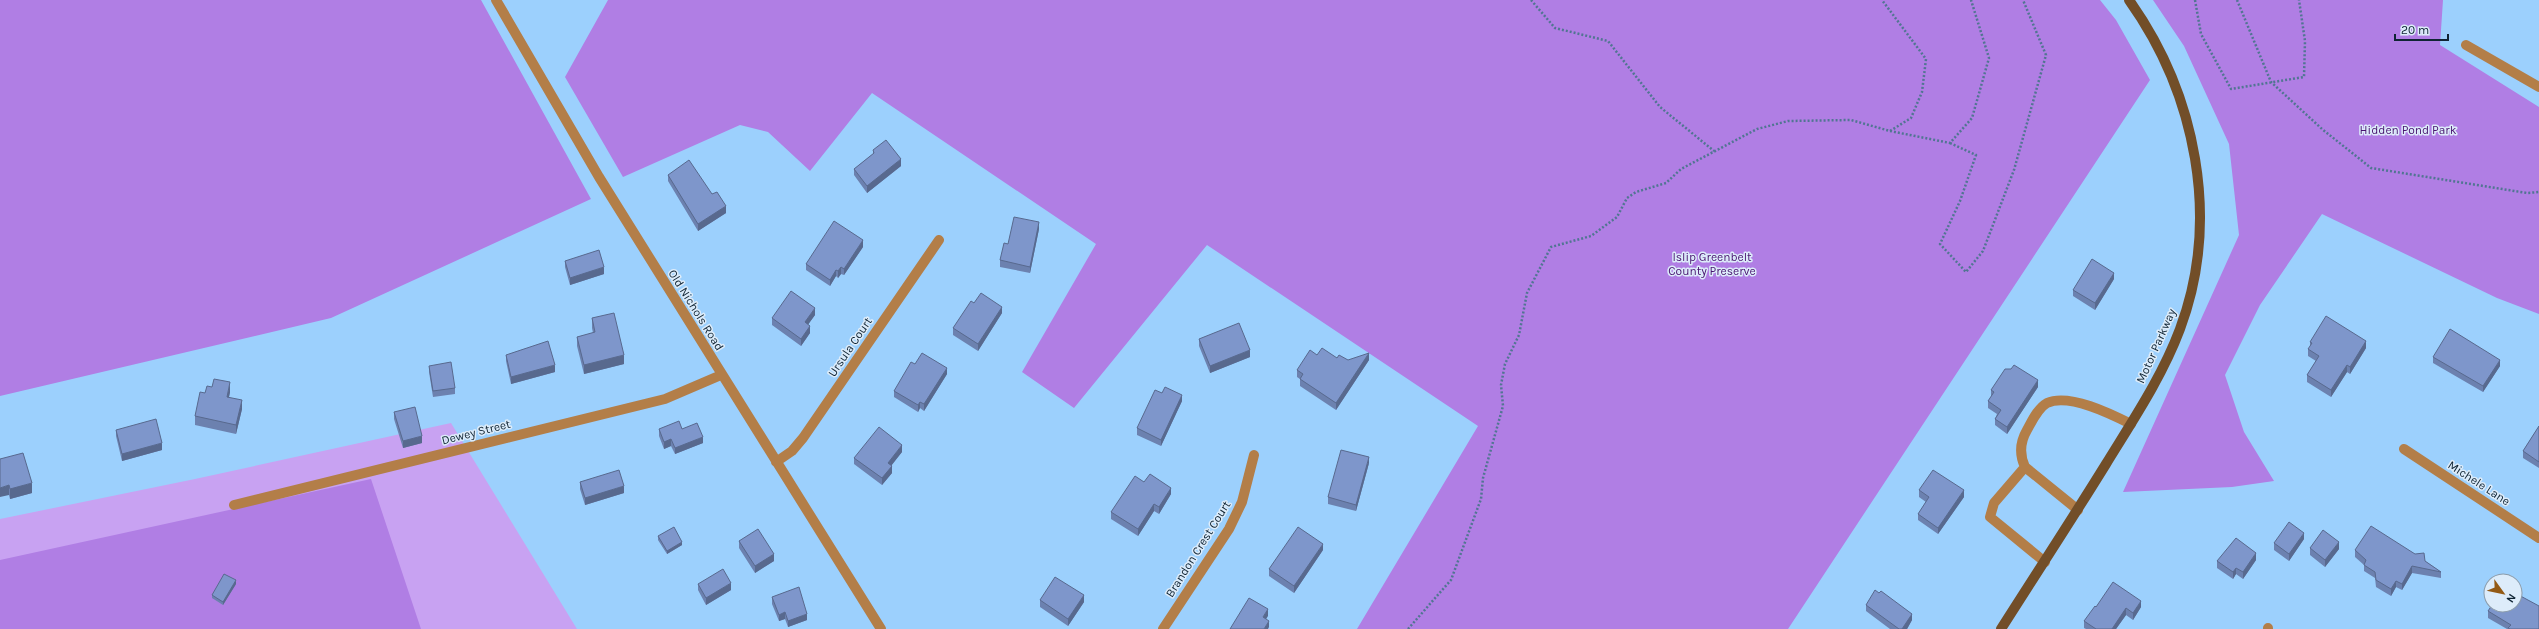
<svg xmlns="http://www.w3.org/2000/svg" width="2539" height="629" viewBox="0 0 2539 629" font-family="Karla,sans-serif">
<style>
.green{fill:#c8a2f2}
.forest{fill:#b07ee4}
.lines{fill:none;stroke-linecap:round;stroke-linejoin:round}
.path{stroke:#517592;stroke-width:2.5;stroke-dasharray:2 2;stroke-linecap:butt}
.minor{stroke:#b37e48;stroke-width:10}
.major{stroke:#724e28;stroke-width:10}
.wall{fill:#6c81af}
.shaded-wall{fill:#58698e}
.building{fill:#7e96cb;stroke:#58698e}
.labels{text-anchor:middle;stroke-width:3;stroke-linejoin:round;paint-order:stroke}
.park-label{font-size:12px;fill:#47126e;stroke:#ddecfa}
.street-label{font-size:12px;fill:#0f2434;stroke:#ddecfa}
</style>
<rect width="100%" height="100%" fill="#9cd0fd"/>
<path class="green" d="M451,423L577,629H0V519L195,479Z"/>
<path class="forest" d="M0,0H481L591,199L331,318L0,396Z
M608,0H2100L2116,20L2150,80L1788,629H1357L1478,426L1207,245L1074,408L1022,372L1096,244L872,93L810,171L768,132L740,125L623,177L565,77Z
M2153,0H2443L2440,45L2539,107V314L2497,298L2322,214L2260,305L2225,375L2244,432L2274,481L2232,487L2123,492L2239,235L2229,144L2184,46Z
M371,479L421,629H0V560Z"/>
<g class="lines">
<path class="path" d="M1531,0L1555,28L1608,41L1660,107L1714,151
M2195,0L2201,34L2231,89L2304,77L2305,41L2299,0
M2237,0L2271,82L2322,129L2371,168L2527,193L2539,192
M1890,131L1950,143L1972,118L1989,58L1971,0
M1950,143L1976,155L1960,201L1940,244L1966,272L1983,251L2014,170L2046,55L2023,0
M1408,629L1451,580L1481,499L1483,478L1503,406L1501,385L1505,364L1519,335L1527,293L1551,247L1591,236L1617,217L1627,198L1636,192L1666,183L1681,169L1757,129L1788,121L1851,120L1890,131L1911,118L1922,92L1926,59L1882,0"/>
<path class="minor" d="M496,0L599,177L881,629
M2466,45L2539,87
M2404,449L2539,538
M776,462L792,451L803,438L939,240
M2025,467L1994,503L1990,517L2045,562
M234,505L665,399L721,375
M2078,510L2025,467C2019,454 2020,442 2027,430C2032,421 2038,408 2047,403C2069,393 2111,414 2131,424
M1163,629L1229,529L1242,502L1254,455
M2268,629V628"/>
<path class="major" d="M2001,629C2036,574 2072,519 2106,464C2133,420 2162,377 2180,329C2221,219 2196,94 2129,0"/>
</g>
<path class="wall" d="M873,150L901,166L867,193L854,175V169L873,154Z
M668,175L712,194L726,213L698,231L668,181Z
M1039,229L1030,273L1000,267V260L1008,244Z
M863,247L844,275L841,274L838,278L836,276L830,286L806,270V264Z
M565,261L604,274L570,285L565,267Z
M2114,279L2095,310L2073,296V290Z
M974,303L1002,313L978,351L953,335V328Z
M815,315L808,324L810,333L801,346L772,325V318Z
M592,318L624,364L584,374L577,346V337L593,333L592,328Z
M1199,339L1250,357L1210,373L1199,346Z
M2310,342L2366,348L2350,374L2347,372L2331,397L2307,382V375L2316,361L2308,356V349L2310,347Z
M506,355L555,372L511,384L506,361Z
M1317,355L1348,360H1369L1336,410L1300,386V379L1297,377V370Z
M2433,357L2500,366L2483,392L2433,363Z
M915,364L947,374L924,411L920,408L918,412L894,397V391Z
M429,366L455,388V394L433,397L429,372Z
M2038,387L2007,434L1995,425V419L1997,414L1988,408V401L1991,397V390Z
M230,392L229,397L242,409L236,434L195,425V416L205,393Z
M1162,393L1182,401L1161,446L1137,435V428Z
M394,412L422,443L403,448L394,419Z
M2539,426V468L2523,458V451Z
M659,429H682L703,443L675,454L671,446L664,449L659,436Z
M116,430L162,450L122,461L116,436Z
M902,452L891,465L892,473L882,485L854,464V458Z
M0,459L32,493L10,499Z
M1369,463L1356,511L1328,504V497Z
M580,482L624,493L585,505L580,489Z
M1144,482L1171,494L1159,514L1154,511L1138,536L1111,519V512Z
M1919,490L1964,497L1938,534L1918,520V514L1926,502L1919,497Z
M658,536L682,545L667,554L658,540Z
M2304,539L2289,561L2274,550V543Z
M739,541L774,561L755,573L739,548Z
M2310,548L2339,549L2325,567L2310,555Z
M1323,550L1294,593L1269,576V569Z
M2355,550L2425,561L2441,572V578L2412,573L2402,590L2396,587L2391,596L2376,587L2375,578L2364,571V565L2355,557Z
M2256,560L2243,579L2236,574L2233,579L2217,568V561Z
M236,584L223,605L212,598V595Z
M698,584L731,590L706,605L698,590Z
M1879,593L1912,620L1907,629H1890L1866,611V605Z
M772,597L807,620L788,627L785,619L779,621L772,604Z
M1040,600L1084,602L1068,626L1040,607Z
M2096,607H2141L2133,620L2126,615L2116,629H2086L2084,628V621Z
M2488,611L2539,629H2507L2488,618Z"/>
<path class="shaded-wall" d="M901,159V166L867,193V186Z
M726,206V213L698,231V224Z
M1039,222V229L1030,273V267Z
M863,240V247L844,275V269Z
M604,267V274L570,285V278Z
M841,267V274L838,278V271Z
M836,270V276L830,286V280Z
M2114,273V279L2095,310V303Z
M1002,307V313L978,351V344Z
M815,308V315L805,329V322Z
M810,326V333L801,346V339Z
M2366,341V348L2350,374V367Z
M1250,350V357L1210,373V366Z
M1369,353V360L1336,410V403Z
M624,355V364L584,374V365Z
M2500,360V366L2483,392V386Z
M555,365V372L511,384V377Z
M2347,365V372L2331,397V390Z
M947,368V374L924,411V404Z
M2038,380V387L2007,434V427Z
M230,382V392L227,406V397Z
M1182,395V401L1161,446V440Z
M242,400V409L236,434V425Z
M920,402V408L918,412V405Z
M422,436V443L403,448V441Z
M703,437V443L675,454V448Z
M671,439V446L664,449V442Z
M162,443V450L122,461V454Z
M902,445V452L888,470V463Z
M1369,457V463L1356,511V505Z
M892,466V473L882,485V478Z
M32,483V493L10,499V489Z
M9,485V495L0,497V488Z
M624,486V493L585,505V498Z
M1171,488V494L1159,514V507Z
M1964,490V497L1938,534V528Z
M1154,504V511L1138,536V529Z
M2304,533V539L2289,561V554Z
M682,542V545L667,554V551Z
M2339,542V549L2325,567V560Z
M1323,544V550L1294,593V586Z
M2256,553V560L2243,579V572Z
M774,554V561L755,573V566Z
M2412,566V573L2402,590V584Z
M2236,568V574L2233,579V572Z
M236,580V584L223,605V602Z
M2396,581V587L2391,596V589Z
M731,583V590L706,605V598Z
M1084,595V602L1068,626V619Z
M2141,601V607L2133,620V613Z
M2126,608V615L2116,629H2112Z
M1268,609V616L1263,624V617Z
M785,612V619L779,621V615Z
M807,614V620L788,627V621Z
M1912,614V620L1907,629H1902Z
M1269,621V627L1268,629H1264Z"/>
<path class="building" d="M886,140L901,159L867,186L854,169L874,153L873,150Z
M689,160L712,194L717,192L726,206L698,224L668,175Z
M1014,217L1039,222L1030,267L1000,260L1004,243L1008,244Z
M834,221L863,240L844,269L841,267L838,271L836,270L830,280L806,264Z
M599,250L604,267L570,278L565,261Z
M2092,259L2114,273L2095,303L2073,290Z
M791,291L815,308L805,322L810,326L801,339L772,318Z
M981,293L1002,307L978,344L953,328L971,301L974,303Z
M614,313L624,355L584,365L577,337L595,332L592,318Z
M2326,316L2366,341L2350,367L2347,365L2331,390L2307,375L2319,356L2308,349L2312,343L2310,342Z
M1239,323L1250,350L1210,366L1199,339Z
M2450,329L2500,360L2483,386L2433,357Z
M548,341L555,365L511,377L506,355Z
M1322,348L1337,358L1339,355L1348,360L1369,353L1336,403L1300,379L1303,374L1297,370L1310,350L1317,355Z
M922,353L947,368L924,404L920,402L918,405L894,391L911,362L915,364Z
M451,362L455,388L433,391L429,366Z
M2014,365L2038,380L2007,427L1995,419L2001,410L1988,401L1994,392L1991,390L2005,369H2011Z
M214,379L230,382L227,397L242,400L236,425L195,416L200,392L205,393L207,386L212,387Z
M1165,387L1182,395L1161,440L1137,428L1155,390L1162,393Z
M415,407L422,436L403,441L394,412Z
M156,419L162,443L122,454L116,430Z
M679,421L682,429L697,423L703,437L675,448L671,439L664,442L659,429Z
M2539,426V462L2523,451Z
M879,427L902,445L888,463L892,466L882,478L854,458Z
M1341,450L1369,457L1356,505L1328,497Z
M23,453L32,483L10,489L9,485L0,488V459Z
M619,470L624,486L585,498L580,482Z
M1933,470L1964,490L1938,528L1918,514L1929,497L1919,490Z
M1150,474L1171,488L1159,507L1154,504L1138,529L1111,512L1135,476L1144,482Z
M2289,522L2304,533L2289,554L2274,543Z
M2371,526L2415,554L2424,553L2425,561L2441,572L2412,566L2402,584L2396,581L2391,589L2376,580L2375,572L2364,565L2366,560L2355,550Z
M674,527L682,542L667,551L658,536Z
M1298,527L1323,544L1294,586L1269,569Z
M758,529L774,554L755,566L739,541Z
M2323,530L2339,542L2325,560L2310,548Z
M2236,538L2256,553L2243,572L2236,568L2233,572L2217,561Z
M723,569L731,583L706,598L698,584Z
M224,574L236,580L223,602L212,595Z
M1055,577L1084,595L1068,619L1040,600Z
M2113,582L2141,601L2133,613L2126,608L2112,629H2096L2084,621L2095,606L2096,607Z
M799,587L807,614L788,621L785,612L779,615L772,597Z
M1875,590L1879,593L1881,591L1912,614L1902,629H1899L1866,605Z
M2515,593L2539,606V629H2510L2508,628L2511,625L2488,611L2492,605H2515Z
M1249,598L1268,609L1263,617L1269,621L1264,629H1230Z"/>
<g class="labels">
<g class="park-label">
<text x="2408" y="134">Hidden Pond Park</text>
<text x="1712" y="261">Islip Greenbelt<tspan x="1712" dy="14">County Preserve</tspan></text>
</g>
<g class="street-label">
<text transform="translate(696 310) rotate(58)" y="4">Old Nichols Road</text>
<text transform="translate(2156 346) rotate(-66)" y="4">Motor Parkway</text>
<text transform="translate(850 347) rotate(-56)" y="4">Ursula Court</text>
<text transform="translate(476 432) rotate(-14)" y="4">Dewey Street</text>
<text transform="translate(2479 483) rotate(33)" y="4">Michele Lane</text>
<text transform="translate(1198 549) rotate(-58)" y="4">Brandon Crest Court</text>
</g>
</g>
<g transform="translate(2503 593) rotate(123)"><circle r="19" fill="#ddecfa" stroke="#8b9cab"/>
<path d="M0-3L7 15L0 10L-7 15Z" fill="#935a15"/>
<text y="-6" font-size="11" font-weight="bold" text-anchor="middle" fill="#0f2434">N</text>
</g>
<path d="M2395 34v6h53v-6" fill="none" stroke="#0f2434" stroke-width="2"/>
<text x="2401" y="34" font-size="12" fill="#0f2434" stroke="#ddecfa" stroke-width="3" paint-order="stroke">20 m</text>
</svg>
